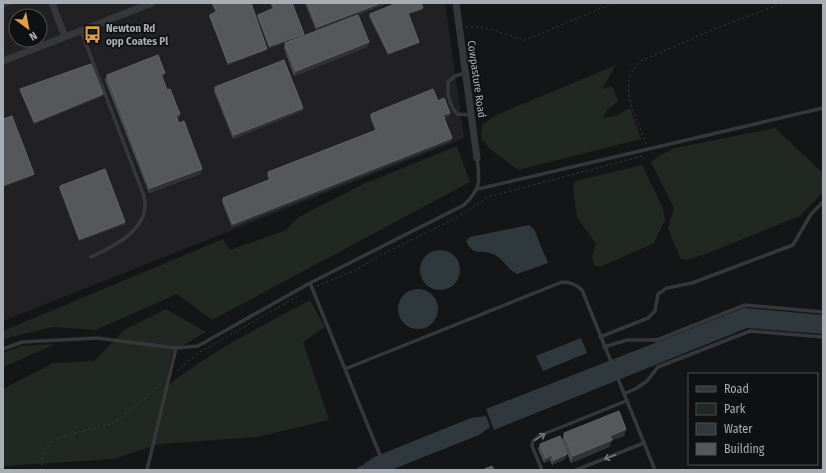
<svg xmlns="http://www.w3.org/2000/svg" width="826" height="473" viewBox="0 0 826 473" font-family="'Fira Sans Condensed',sans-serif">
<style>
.built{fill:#212123;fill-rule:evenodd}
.green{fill:#212821}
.water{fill:#2f383d}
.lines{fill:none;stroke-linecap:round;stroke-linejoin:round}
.canal{stroke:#2f383d;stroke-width:7}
.path{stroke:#3c3e41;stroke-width:1;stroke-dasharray:2 3;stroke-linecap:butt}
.service{stroke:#36373a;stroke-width:3.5}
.minor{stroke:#36373a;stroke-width:7}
.wall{fill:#4b4c51}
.shaded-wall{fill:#313235}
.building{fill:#55575b;stroke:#626469}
.oneway{stroke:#75787e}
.labels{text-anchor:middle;stroke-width:3.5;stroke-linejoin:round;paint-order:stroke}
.poi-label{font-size:11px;font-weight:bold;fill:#a8adb5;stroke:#0f1011;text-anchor:start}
.street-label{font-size:11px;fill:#a8adb5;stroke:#0f1011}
</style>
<rect width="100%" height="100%" fill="#141516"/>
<path class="built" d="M3,3H445L464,138L3,321ZM16,16H40V40H16Z"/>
<path class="green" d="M616,65L602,89L612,86L618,101L607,110L603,118L615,116L630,108L641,139L518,170L490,149L481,138L482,125L496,115Z
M775,128L823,173V192L800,216L706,254L686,260L681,259L668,229L674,208L651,162L660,155L675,148Z
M457,146L470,182L212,320L177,294L96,330L53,327L3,339V331L223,239L230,250L286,230L299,217L361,185Z
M642,165L663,208L665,220L654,243L600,267L594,265L592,256L596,244L577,217L573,188L575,181Z
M310,300L325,327L303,342L329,420L257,437L160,444L113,459L3,466V389L53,363L94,361L124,330L166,309L206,332L172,352L165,388C209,352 260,327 310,300Z
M56,344L3,367V353L21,346Z"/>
<path class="water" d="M529,225L534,229L548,263L517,274C508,270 504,260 495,255C481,248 474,258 466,241L470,237Z
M420 270a20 20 0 1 1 40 0a20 20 0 1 1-40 0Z
M398 309a20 20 0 1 1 40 0a20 20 0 1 1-40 0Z
M744,308L823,315V334L747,328L494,430L486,409Z
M581,338L587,353L543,371L536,356Z
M486,416L490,427L479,435L391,470H367L364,464L374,457L471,418Z"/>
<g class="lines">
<path class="canal" d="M360,470L374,465"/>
<path class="path" d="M466,27H483L525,40L614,3
M646,144C638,119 614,82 641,61L712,30L783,3
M317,286L356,270L381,255L460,216L488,197L642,156
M177,371L200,352L298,296
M41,470C42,464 42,457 44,452C52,431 93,432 112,423C130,414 146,396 162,383"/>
<path class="service" d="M81,31L144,196C152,228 115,246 91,257
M465,73L455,76L448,82C447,94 449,105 457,114L471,115
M478,189L823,108
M310,283L386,470
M600,337L648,318L655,311L658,294L667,288L692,283L793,245L811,214L823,202
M604,347L627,340H657L745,305L823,312
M3,349L22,342L97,338L176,348L198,346L310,283L464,205C481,189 480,181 477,158
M345,369L562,282C570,282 576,284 582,290L655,470
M624,394L637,388L647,381L658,367L750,331L823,337
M147,470L176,348
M542,470L532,446L533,441L539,436L626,401
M576,470L644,443"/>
<path class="minor" d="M52,3L65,37
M456,3L477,158
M3,61L152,3"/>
</g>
<path class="wall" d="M211,3H251L266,50L228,65L209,16L210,15L216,12Z
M270,3H292L303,36L269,48L257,16L258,15L273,9Z
M305,3H388L316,30Z
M422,10L408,14L419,43L388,55L369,16L370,14Z
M285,43L367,47L294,76L284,48Z
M107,75L163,78L167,90L180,114L178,119H177L202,169L200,174L149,193L105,80Z
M215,87L303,108L302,111L233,139L214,91Z
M20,89L103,94L102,96L34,124L20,91Z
M438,101L450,113L449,116L444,118L451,141L232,227L222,202L223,198L269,180L267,176L268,172L375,130L370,117L371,114Z
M60,186L125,222V224L79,241L59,188Z
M626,429L624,436L612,440L609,447L571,463L562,440L564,433Z
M540,444L567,454L565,459L552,465L550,460L544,463L538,449Z"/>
<path class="shaded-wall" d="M3,3H13L12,4L3,8Z
M381,3H388L316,30L317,27Z
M423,8L422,10L407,15L408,13Z
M304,34L303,36L269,48L270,46Z
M369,42L367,47L294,76L296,71Z
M419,42V43L388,55L389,53Z
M267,49L266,50L228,65V63Z
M165,73L163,78L160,79L161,74Z
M103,94L102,96L34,124L35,122Z
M303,108L302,111L233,139L234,135Z
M450,113L449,116L442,119L443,115Z
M180,114L178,119L174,120L176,116Z
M452,138L451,141L232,227L233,224Z
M202,169L200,174L149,193L150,188Z
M34,174L33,176L4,187V185Z
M125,222V224L79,241L80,239Z
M626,429L624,436L612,440L609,447L571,463L573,456L610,436Z
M567,454L565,459L552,465L554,460Z
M552,455L550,460L544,463L546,458Z"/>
<path class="building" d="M212,3H251L267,49L228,63L210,15L217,11Z
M272,3H292L304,34L270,46L258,15L274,8Z
M308,3H381L317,27Z
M397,3H421L423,8L408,13L419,42L389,53L370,14Z
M358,15L369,42L296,71L285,43Z
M158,55L165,73L161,74L167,90L170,89L180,114L176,116L179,123L184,121L202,169L150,188L107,75Z
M284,60L303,108L234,135L215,87Z
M91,64L103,94L35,122L20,89Z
M433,89L438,101L444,98L450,113L443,115L452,138L233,224L223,198L271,179L268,172L377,130L371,114Z
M12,116L34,174L4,185L3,182V119Z
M105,169L125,222L80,239L60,186Z
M619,411L626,429L610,436L612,440L573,456L564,433Z
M560,436L567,454L554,460L552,455L546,458L540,444Z
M492,466L494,470H482Z"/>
<defs><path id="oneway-shaft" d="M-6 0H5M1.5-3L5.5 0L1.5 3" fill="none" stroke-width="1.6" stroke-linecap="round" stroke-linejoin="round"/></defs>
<g class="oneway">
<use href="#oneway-shaft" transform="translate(540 437) rotate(-31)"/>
<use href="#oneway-shaft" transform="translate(610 457) rotate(158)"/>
</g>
<defs>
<symbol id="bus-bare" viewBox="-9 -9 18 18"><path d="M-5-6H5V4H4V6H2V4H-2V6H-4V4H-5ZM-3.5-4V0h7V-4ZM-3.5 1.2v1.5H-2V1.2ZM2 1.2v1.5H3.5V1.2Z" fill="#de9e45" stroke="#0f1011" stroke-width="2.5" paint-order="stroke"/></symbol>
</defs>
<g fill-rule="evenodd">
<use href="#bus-bare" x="80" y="22" width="25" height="25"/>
</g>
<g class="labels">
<g class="poi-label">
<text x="106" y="32">Newton Rd<tspan x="106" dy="13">opp Coates Pl</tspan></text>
</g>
<g class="street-label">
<text transform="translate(477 79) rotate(82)" y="4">Cowpasture Road</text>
</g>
</g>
<rect width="826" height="473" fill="none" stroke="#a8adb5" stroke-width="8"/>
<rect x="688" y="373" width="130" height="92" fill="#0f1011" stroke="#4c4f53"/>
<rect x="696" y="386" width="20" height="6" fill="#36373a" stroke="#4c4f53"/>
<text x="724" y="393" font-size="12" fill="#a8adb5">Road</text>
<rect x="696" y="403" width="20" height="12" fill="#212821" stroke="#4c4f53"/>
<text x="724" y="413" font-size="12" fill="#a8adb5">Park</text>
<rect x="696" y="423" width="20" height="12" fill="#2f383d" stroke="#4c4f53"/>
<text x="724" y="433" font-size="12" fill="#a8adb5">Water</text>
<rect x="696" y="443" width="20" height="12" fill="#55575b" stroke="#4c4f53"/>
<text x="724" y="453" font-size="12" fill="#a8adb5">Building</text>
<g transform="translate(28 28) rotate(148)"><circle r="19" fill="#0f1011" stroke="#4c4f53"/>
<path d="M0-3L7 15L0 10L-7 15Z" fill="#de9e45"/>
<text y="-6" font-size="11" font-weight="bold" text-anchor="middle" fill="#a8adb5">N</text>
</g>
</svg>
